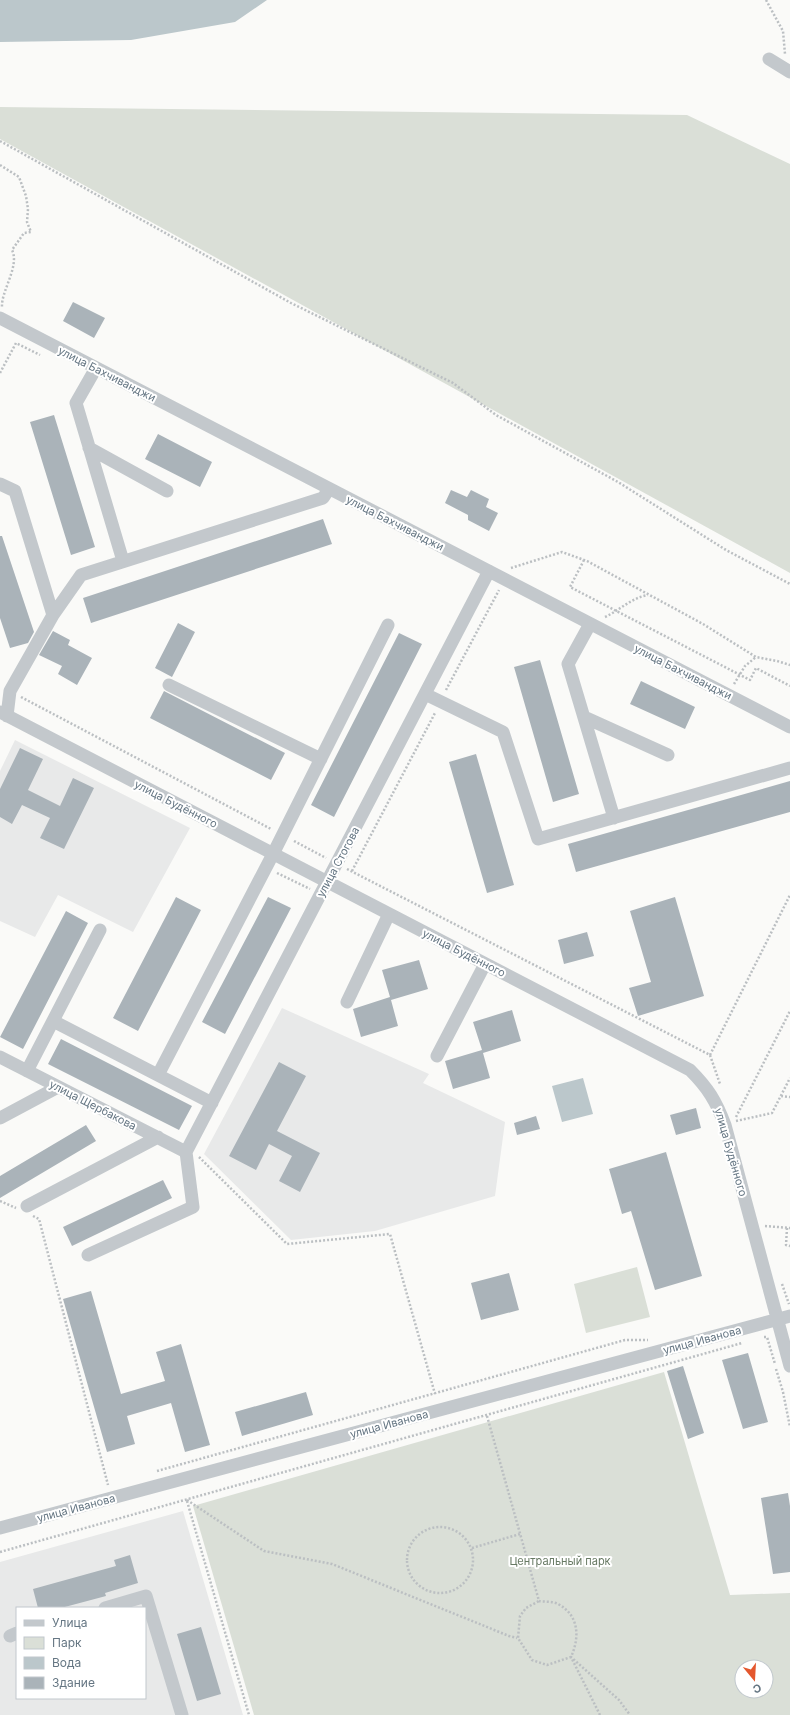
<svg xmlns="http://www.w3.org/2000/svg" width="790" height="1715" viewBox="0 0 790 1715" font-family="Inter,sans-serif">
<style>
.built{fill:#e8e9e9;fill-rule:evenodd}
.green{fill:#dadfd7;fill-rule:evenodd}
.water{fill:#bbc7cb}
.building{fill:#aab3b9}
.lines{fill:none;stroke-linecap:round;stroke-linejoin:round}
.path{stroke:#bbbfc2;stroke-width:2.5;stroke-dasharray:2 2;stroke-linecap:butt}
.minor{stroke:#c3c8cc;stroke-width:13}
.labels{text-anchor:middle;stroke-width:4;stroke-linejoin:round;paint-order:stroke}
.street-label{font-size:11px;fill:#657683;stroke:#fff}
.park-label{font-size:11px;fill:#687a64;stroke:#fff}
</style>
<rect width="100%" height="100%" fill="#fafaf8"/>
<path class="built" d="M15,740L190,828L133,932L58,895L35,937L0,921V771Z
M282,1008L429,1074L423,1083L505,1122L495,1196L375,1231L291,1240L204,1154Z
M183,1511L243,1715H0V1562ZM17,1608H145V1698H17Z"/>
<path class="green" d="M0,107L687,115L790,164V573L0,139Z
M637,1267L650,1317L586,1333L574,1284Z
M664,1372L730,1595L790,1593V1715H254L193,1506ZM742,1667H766V1691H742Z"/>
<path class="water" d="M0,0H267L235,22L131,40L0,42Z
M583,1078L593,1114L562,1122L552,1086Z"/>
<path class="building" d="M73,302L105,318L94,338L63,321Z
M54,415L95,547L71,555L30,422Z
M158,434L212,462L200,487L145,459Z
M451,490L467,497L471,490L489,499L486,507L498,513L489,531L468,520V515L445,503Z
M323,519L332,544L91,623L83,598Z
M0,536H2L34,632L28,643L10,648L0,618Z
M178,623L195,632L172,677L155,668Z
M53,631L70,640L68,645L92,658L77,685L58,674L62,666L39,655Z
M399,633L422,644L334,817L311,805Z
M540,660L579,794L553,802L514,667Z
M641,681L695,707L685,729L630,704Z
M164,691L285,753L271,780L150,718Z
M20,748L43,759L28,790L60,806L73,778L94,788L64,849L40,838L50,818L22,805L12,824L0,817V789Z
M476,754L514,885L487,893L449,762Z
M790,781V812L576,872L568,844Z
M176,897L201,910L138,1031L113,1018Z
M268,897L291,908L225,1034L202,1022Z
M675,897L704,996L638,1016L629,988L651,982L630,911Z
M66,911L88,923L23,1049L0,1037Z
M587,932L594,956L564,964L558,940Z
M419,960L428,989L391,1000L398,1026L361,1037L353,1009L390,997L382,970Z
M512,1010L521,1041L483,1053L490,1078L453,1089L445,1061L482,1050L473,1022Z
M61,1039L192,1106L179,1130L48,1064Z
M279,1062L306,1076L277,1131L320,1153L300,1192L279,1181L292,1156L269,1144L256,1170L229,1156Z
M696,1108L701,1128L676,1135L670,1115Z
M536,1116L540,1129L517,1135L514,1123Z
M86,1125L96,1141L0,1198V1176Z
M666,1152L702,1276L655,1290L631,1211L622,1214L609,1169Z
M163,1180L172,1198L72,1246L63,1227Z
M509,1273L519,1310L481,1320L471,1283Z
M91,1291L121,1394L165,1381L156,1352L181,1344L210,1445L185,1452L171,1403L127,1416L135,1444L107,1452L63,1299Z
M748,1353L768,1422L743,1429L722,1360Z
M683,1366L704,1433L688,1439L667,1371Z
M306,1392L313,1415L242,1436L235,1412Z
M788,1493L790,1506V1572L773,1574L761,1498Z
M130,1555L138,1583L105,1593L106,1596L61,1608H38L33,1589L116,1566L114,1560Z
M201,1627L221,1694L197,1701L177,1634Z"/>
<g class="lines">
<path class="path" d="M766,0L783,31L785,54
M0,141L291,303L453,383L496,415L618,482L726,550L790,584
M0,165L19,177L26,196L28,209L27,222L31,232L24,233L12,250C20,266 1,291 2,307
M0,373L16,343L40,355
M584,560L570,587L750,680L756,668L790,686
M511,568L562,552L587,561L703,624L756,657L777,661L790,665
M605,617C620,610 631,598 648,595
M734,684L745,666L756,657
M446,690L499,590
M21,697L271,829
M294,841L326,858
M347,869L710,1055L720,1084
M352,871L435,713
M277,873L310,889
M710,1055L790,895
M781,1096L790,1097
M736,1117L790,1011
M736,1121L772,1113L790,1078
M199,1157L287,1244L390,1234L435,1394
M0,1201L16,1208
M33,1216L39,1219L108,1485
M765,1226L790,1228
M787,1228L786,1245L790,1246
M782,1284L789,1304
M764,1337H767L775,1364
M776,1369L783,1392L790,1427
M487,1416L539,1601C544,1602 553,1601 558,1604C579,1615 580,1637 571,1657L547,1665L532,1660L518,1638L520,1616L526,1608L539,1601
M157,1471L625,1340H648
M187,1500L264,1551L332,1564L509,1636L517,1638
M187,1501L249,1715
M407 1560a33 33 0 1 1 66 0a33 33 0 1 1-66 0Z
M472,1548L520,1534
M0,1552L742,1343
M600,1715L571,1657L619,1700L630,1715"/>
<path class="minor" d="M769,59L790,72
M0,318L790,727
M96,368L76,403L123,561
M89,448L167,491
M0,484L15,491L53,615
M590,624L568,664L614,818
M169,685L321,759
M425,694L503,732L538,839L790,768
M0,712L690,1070C708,1088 716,1101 725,1125L790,1366
M7,716L10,691L53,615L81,575L323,498L329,489
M584,717L668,755
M347,1002L389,914
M53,1021L212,1103
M437,1056L485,964
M0,1057L186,1152
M27,1071L100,930
M158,1075L273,854L388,625
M0,1118L58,1087
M186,1152L489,571
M27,1206L158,1137
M88,1255L193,1207L186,1152
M0,1528L790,1316
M105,1608L146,1596L182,1715
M10,1636L17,1633"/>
</g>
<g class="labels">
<g class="street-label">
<text transform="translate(107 374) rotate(27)" y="4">улица Бахчиванджи</text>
<text transform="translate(395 523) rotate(27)" y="4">улица Бахчиванджи</text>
<text transform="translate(683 672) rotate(27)" y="4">улица Бахчиванджи</text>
<text transform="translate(176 804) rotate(27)" y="4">улица Будённого</text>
<text transform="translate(338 862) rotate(-62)" y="4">улица Стогова</text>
<text transform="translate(464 953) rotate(27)" y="4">улица Будённого</text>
<text transform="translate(93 1105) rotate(27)" y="4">улица Щербакова</text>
<text transform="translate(731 1152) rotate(74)" y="4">улица Будённого</text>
<text transform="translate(702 1340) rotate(-15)" y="4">улица Иванова</text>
<text transform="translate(389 1424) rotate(-15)" y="4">улица Иванова</text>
<text transform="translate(76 1508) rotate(-15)" y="4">улица Иванова</text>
</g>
<g class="park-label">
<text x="560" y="1565">Центральный парк</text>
</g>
</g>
<rect x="16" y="1607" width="130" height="92" fill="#ffffff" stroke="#c1c8cd"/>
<rect x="24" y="1620" width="20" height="6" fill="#c3c8cc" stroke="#c1c8cd"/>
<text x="52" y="1627" font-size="12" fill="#657683">Улица</text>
<rect x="24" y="1637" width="20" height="12" fill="#dadfd7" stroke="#c1c8cd"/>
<text x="52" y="1647" font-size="12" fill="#657683">Парк</text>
<rect x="24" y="1657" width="20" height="12" fill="#bbc7cb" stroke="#c1c8cd"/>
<text x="52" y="1667" font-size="12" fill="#657683">Вода</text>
<rect x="24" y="1677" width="20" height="12" fill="#aab3b9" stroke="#c1c8cd"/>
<text x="52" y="1687" font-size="12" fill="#657683">Здание</text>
<g transform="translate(754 1679) rotate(162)"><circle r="19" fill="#ffffff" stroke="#c1c8cd"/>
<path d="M0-3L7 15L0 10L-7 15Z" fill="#e4572e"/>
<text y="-6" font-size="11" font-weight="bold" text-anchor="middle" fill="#657683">С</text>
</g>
</svg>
